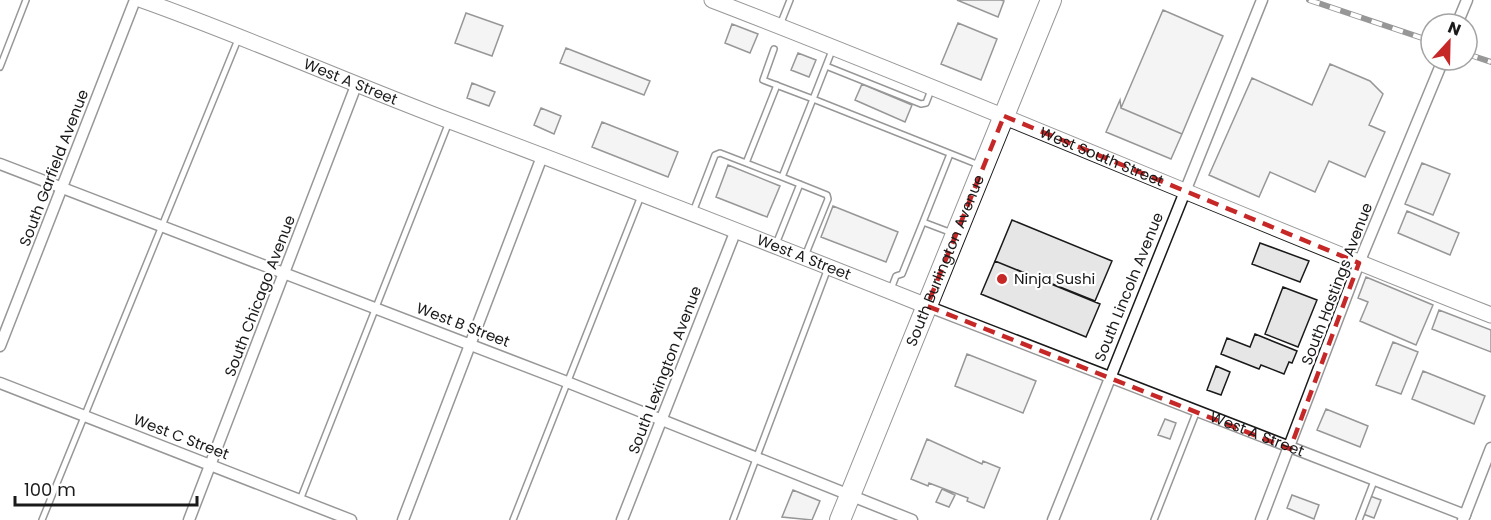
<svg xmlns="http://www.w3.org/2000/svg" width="1491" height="520" viewBox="0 0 1491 520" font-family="Poppins,sans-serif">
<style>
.building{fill:#e6e6e6;stroke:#1a1a1a;stroke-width:1.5}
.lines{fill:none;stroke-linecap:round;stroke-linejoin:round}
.lane-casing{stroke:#1a1a1a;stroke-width:8}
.street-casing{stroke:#1a1a1a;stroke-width:13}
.secondary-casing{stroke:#1a1a1a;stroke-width:17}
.highway-casing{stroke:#1a1a1a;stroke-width:22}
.lane{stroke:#fff;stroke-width:5}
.street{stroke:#fff;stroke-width:10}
.secondary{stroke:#fff;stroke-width:15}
.highway{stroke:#fff;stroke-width:20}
.rail-casing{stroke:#1a1a1a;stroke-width:6}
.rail{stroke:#fff;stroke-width:4;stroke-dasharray:11;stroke-linecap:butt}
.marked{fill:none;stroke:#c62828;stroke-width:4.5;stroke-dasharray:12 8;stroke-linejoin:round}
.poi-dot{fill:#c62828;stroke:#fff;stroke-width:2}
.labels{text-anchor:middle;stroke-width:4.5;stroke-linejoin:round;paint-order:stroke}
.street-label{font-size:15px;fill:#1a1a1a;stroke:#fff}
.poi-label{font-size:15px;fill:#1a1a1a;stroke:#fff;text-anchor:start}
</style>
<rect width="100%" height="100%" fill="#fff"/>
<path class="building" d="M957,0H1001L1004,1L998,17Z
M1163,10L1223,36L1182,134L1121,108Z
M466,13L503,26L492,56L455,43Z
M958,23L997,39L981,80L941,64Z
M732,24L758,34L750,53L725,43Z
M566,48L650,81L644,95L560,63Z
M798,53L816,60L809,77L791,70Z
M1330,64L1370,81L1383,94L1369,125L1385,132L1365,177L1329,161L1315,192L1270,172L1259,197L1209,175L1252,78L1312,105Z
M472,83L495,92L489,106L467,98Z
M862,84L912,105L905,122L855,100Z
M1120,100L1121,108L1182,134L1171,159L1106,132Z
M541,108L561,116L554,134L534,125Z
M602,122L678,152L668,177L592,147Z
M1422,163L1450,174L1433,215L1405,204Z
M728,165L780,186L767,217L716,197Z
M833,206L898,232L886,262L821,237Z
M1407,211L1459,233L1450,255L1398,233Z
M1012,220L1112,261L1095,301L995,261Z
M1260,243L1309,261L1300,282L1252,264Z
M995,261L1100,304L1086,337L981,294Z
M1366,277L1433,305L1416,345L1360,321L1368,302L1358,298Z
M1283,287L1317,300L1298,347L1265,334Z
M1439,310L1491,330V352L1432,329Z
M1255,334L1297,351L1292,363L1289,362L1284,374L1261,365L1259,369L1221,354L1227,338L1250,347Z
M1393,342L1418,352L1401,394L1376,385Z
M967,354L1036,381L1023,413L955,386Z
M1216,366L1230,372L1221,395L1207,390Z
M1423,371L1485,396L1474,424L1412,399Z
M1326,409L1368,426L1360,447L1317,430Z
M1165,419L1176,423L1170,439L1158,435Z
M927,439L982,464L983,461L1000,468L984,508L967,501L968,498L929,483L928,486L911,479Z
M942,489L955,495L949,507L936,502Z
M793,490L820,501L812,520L782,517Z
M1292,495L1319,505L1314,519L1287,508Z
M1370,496L1381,500L1374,518L1363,514Z"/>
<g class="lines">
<defs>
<path id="lane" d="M780,25L790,0
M833,48L813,99L979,165
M774,49L763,80L813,99L782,177L827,195L828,199L805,256
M826,66L921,104L926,103L931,90
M0,67L26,0
M777,85L746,163L782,177
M950,154L923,222L952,233
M693,212L715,155L720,153L746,163
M776,244L800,184
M891,289L896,276L902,274L923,222
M300,500L449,122
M42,520L239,37
M513,520L641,196
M733,520L828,268
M1154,520L1196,413
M1359,520L1374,481"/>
<g id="street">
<path d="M1457,24L1467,0"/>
<path d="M0,164L567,382L912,520"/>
<path id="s1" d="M927,306L1465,515"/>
<path d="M0,346L135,0"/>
<path d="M0,383L351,520"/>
<path d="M189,520L357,83"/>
<path d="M403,520L543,154"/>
<path d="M622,520L736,230"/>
<path d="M1053,520L1262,0"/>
<path d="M1261,520L1359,263L1443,60"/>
<path d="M1463,520L1491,448"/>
</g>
<g id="secondary">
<path id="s2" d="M142,0C246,37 347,82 450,121C610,181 769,243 927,306"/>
<path id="s3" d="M712,0C973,100 1230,213 1491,315"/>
</g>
<g id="highway">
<path id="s4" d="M840,520L1051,0"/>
</g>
</defs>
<use href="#lane" class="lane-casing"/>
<use href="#street" class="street-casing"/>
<use href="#secondary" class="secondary-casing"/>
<use href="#highway" class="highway-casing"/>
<use href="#lane" class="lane"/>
<use href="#street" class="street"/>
<use href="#secondary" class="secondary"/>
<use href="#highway" class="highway"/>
<defs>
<path id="rail" d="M1309,0L1431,41
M1467,54L1491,62"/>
</defs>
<use href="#rail" class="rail-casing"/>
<use href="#rail" class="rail"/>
</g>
<path d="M0 0H1491V520H0ZM1004,116L1359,263L1290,449L927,306Z" fill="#fff" fill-opacity=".55" fill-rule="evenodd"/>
<path class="marked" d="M1004,116L1359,263L1290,449L927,306Z"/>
<circle class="poi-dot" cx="1002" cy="279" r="6"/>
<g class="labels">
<g class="street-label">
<text dy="5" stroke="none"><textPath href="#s2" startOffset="224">West A Street</textPath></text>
<text dy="5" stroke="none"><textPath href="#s3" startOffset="420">West South Street</textPath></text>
<text transform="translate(54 168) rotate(-69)" y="5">South Garfield Avenue</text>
<text dy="5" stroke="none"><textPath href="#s2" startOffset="710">West A Street</textPath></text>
<text dy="5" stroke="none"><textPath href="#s4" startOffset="280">South Burlington Avenue</textPath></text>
<text transform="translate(1337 284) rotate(-69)" y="5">South Hastings Avenue</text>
<text transform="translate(1129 287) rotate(-68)" y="5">South Lincoln Avenue</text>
<text transform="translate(260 296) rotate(-69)" y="5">South Chicago Avenue</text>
<text transform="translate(463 325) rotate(21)" y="5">West B Street</text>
<text transform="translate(665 370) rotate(-69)" y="5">South Lexington Avenue</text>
<text dy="5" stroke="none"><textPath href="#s1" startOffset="354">West A Street</textPath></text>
<text transform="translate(181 437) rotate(21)" y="5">West C Street</text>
</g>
<g class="poi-label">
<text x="1014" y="284">Ninja Sushi</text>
</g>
</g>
<g transform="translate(1449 42) rotate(22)"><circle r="28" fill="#ffffff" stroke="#a3a3a3" stroke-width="1.5"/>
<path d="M0-4.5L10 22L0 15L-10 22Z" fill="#c62828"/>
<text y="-9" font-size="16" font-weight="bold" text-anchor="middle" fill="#1a1a1a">N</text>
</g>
<path d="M15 496v9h182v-9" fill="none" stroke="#1a1a1a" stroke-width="3"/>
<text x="24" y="496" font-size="18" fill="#1a1a1a" stroke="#ffffff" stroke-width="4.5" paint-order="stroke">100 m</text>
</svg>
